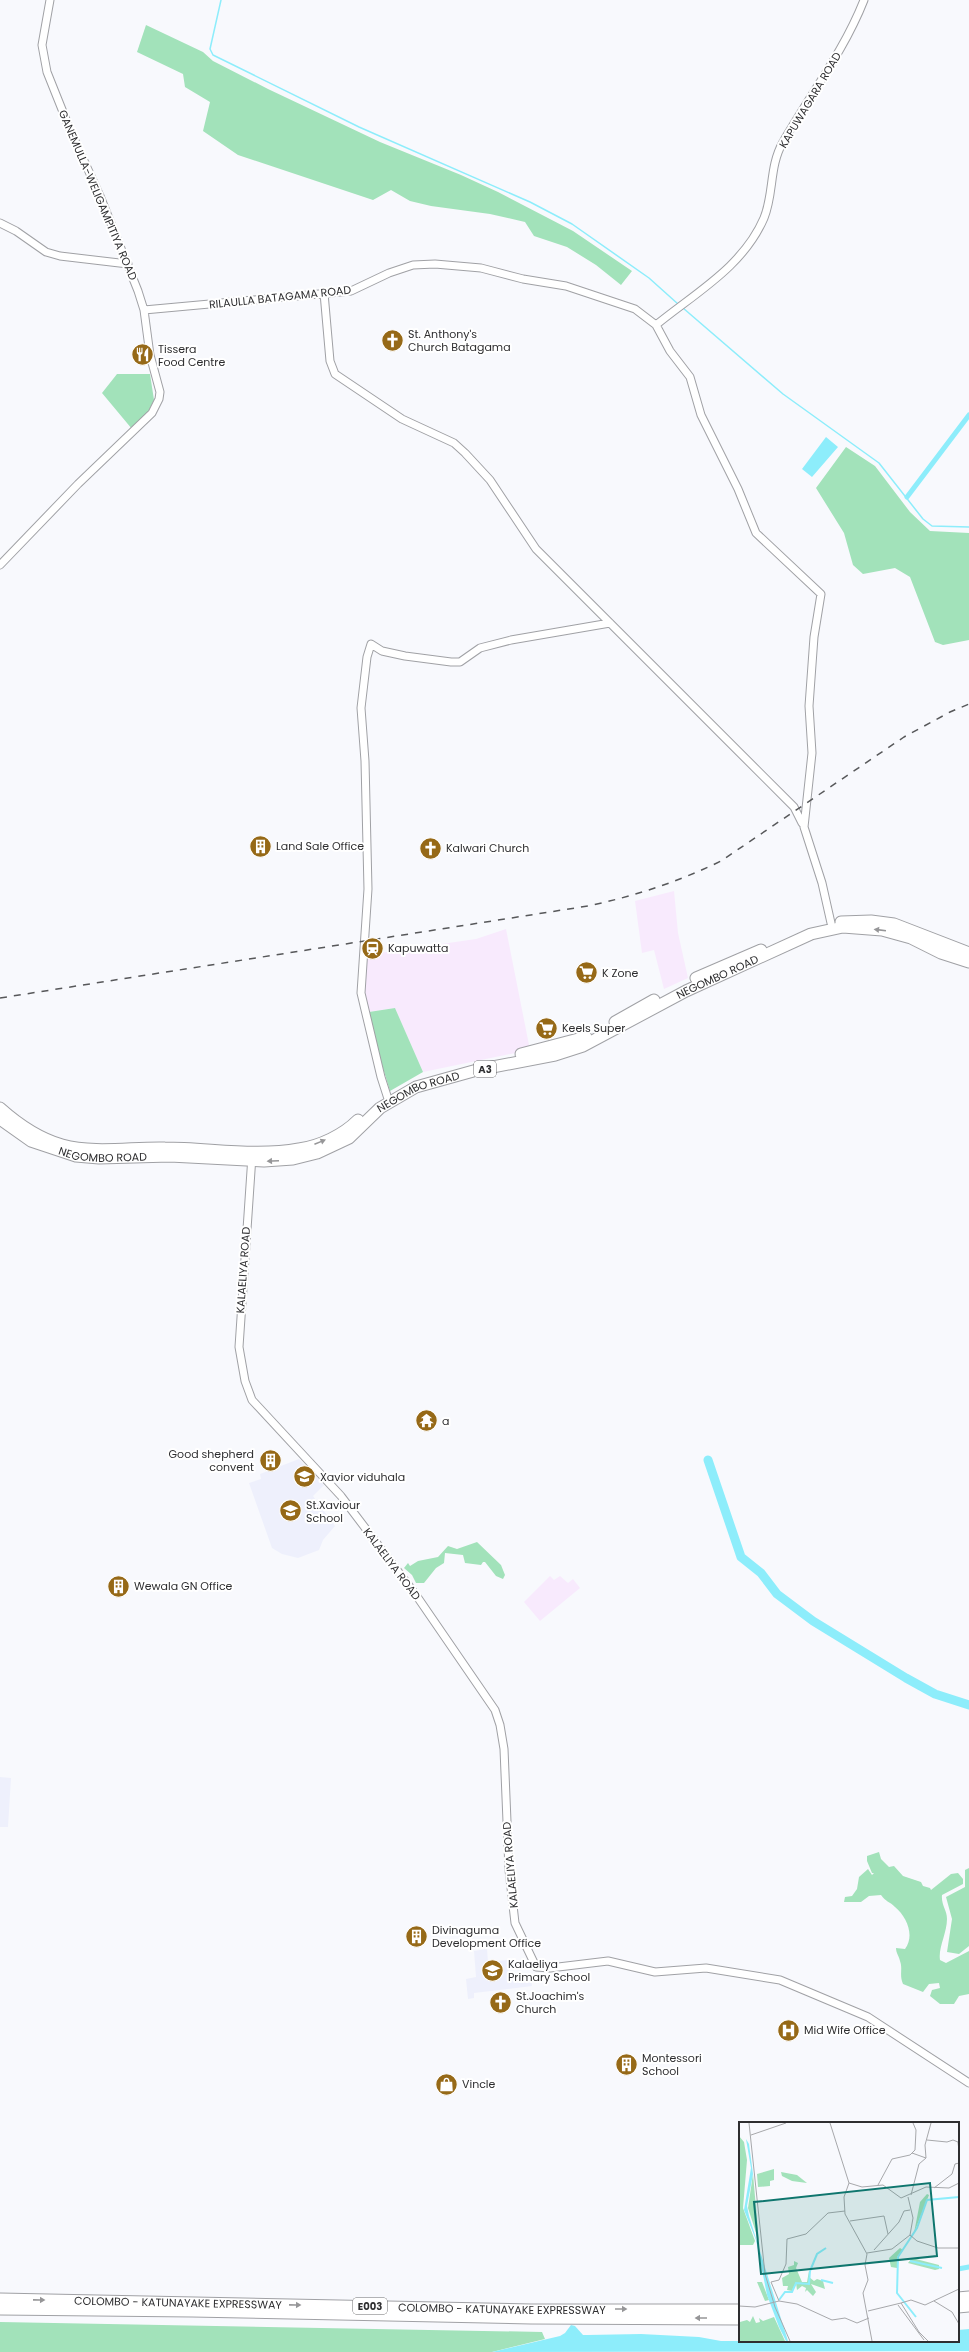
<svg xmlns="http://www.w3.org/2000/svg" width="969" height="2352" viewBox="0 0 969 2352" font-family="Poppins,sans-serif">
<style>
.industrial{fill:#f8eafd}
.built{fill:#eef0fc}
.green{fill:#a2e2ba}
.water{fill:#8dedfb}
.lines{fill:none;stroke-linecap:round;stroke-linejoin:round}
.stream{stroke:#8dedfb;stroke-width:1.5}
.canal{stroke:#8dedfb;stroke-width:5}
.river{stroke:#8dedfb;stroke-width:9}
.minor-casing{stroke:#a0a1a5;stroke-width:9}
.highway-casing{stroke:#a0a1a5;stroke-width:13}
.minor{stroke:#fff;stroke-width:7}
.highway{stroke:#fff;stroke-width:11}
.rail{stroke:#57585a;stroke-width:1.5;stroke-dasharray:7 7;stroke-linecap:butt}
.oneway{fill:#969698}
.labels{text-anchor:middle;stroke-width:4;stroke-linejoin:round;paint-order:stroke}
.shield{fill:#fff;stroke:#6d6d6e;stroke-width:1}
.shield-label{font-size:10px;font-weight:bold;fill:#2e2e30}
.street-label{font-size:11px;fill:#2e2e30;stroke:#fff}
.poi-label{font-size:11px;fill:#2e2e30;stroke:#fff;text-anchor:start}
.inset-river{fill:none;stroke:#8dedfb;stroke-width:2}
.inset-road{fill:none;stroke:#a7a8ab;stroke-width:1}
.view{fill:#0f766e;fill-opacity:0.15;stroke:#0f766e;stroke-width:2}
.inset-edge{fill:none;stroke:#2e2e30;stroke-width:2}
</style>
<rect width="100%" height="100%" fill="#f8f9fd"/>
<path class="industrial" d="M674,891L678,933L688,978L664,989L654,950L642,953L635,901Z
M506,929L530,1050L423,1072L395,1008L369,1012L364,991L365,955L476,939Z
M550,1576L554,1580L560,1576L568,1583L573,1579L580,1588L540,1621L524,1602Z"/>
<path class="built" d="M299,1459L324,1485L313,1496L335,1526L323,1540L319,1550L298,1558L282,1554L272,1548L249,1483L261,1479L260,1474Z
M0,1777L11,1778L8,1827H0Z
M487,1949L488,1962L507,1960L510,1981L531,1979L532,1986L474,1993V1998L468,1999L466,1979L476,1977L474,1951Z"/>
<path class="green" d="M146,25L203,52L213,61L268,89L380,142L461,175L498,192L573,231L632,271L621,285L596,265L567,247L534,236L525,222L490,214L431,206L410,201L391,190L373,200L238,155L203,131L210,102L185,87L183,74L137,52Z
M117,374H150L154,400L147,414L132,429L102,393Z
M846,447L875,466L910,512L930,531L969,533V640L943,645L935,642L910,577L895,568L863,574L853,565L844,533L816,488Z
M395,1008L423,1072L390,1091L375,1042L369,1012Z
M477,1542L501,1565L505,1575L503,1579L496,1576L485,1562H483L481,1565L465,1563L463,1555L445,1553L444,1563L436,1568L424,1583H416L412,1575L404,1568L408,1563L410,1566L418,1561L438,1557L448,1546L457,1549Z
M879,1852L881,1859L889,1867L894,1866L903,1876L921,1882L923,1886L930,1888L931,1890L951,1874L958,1873L963,1879V1884L942,1895C941,1905 947,1910 947,1919C947,1933 938,1948 940,1960L946,1963L969,1951V1994L959,1996L954,2004H940L930,1996L932,1990L940,1988L939,1983L929,1984L923,1992L903,1984C899,1975 903,1969 900,1961C899,1956 896,1953 896,1948L905,1949C915,1936 907,1917 895,1907C889,1901 886,1902 881,1895L869,1896L861,1902H844L845,1897L852,1896L857,1889L859,1877L868,1869L872,1875L874,1873H872L867,1861V1856Z
M969,1868V1946L959,1954L947,1952L952,1919L946,1897L965,1887V1870Z
M0,2322L542,2332L545,2339L492,2352H0Z"/>
<path class="water" d="M826,437L838,447L812,477L802,469Z
M571,2325L575,2326L583,2335H587L641,2334L699,2337L721,2341H958V2330L969,2329V2351L492,2352L560,2336L565,2333Z"/>
<g class="lines">
<path class="stream" d="M221,0L210,49L213,55L359,127L530,202L572,224L649,278L678,304
M683,308L783,394L879,463L923,519L932,526L969,527"/>
<path class="canal" d="M907,497L969,415
M958,2269L969,2267"/>
<path class="river" d="M708,1460L741,1557L761,1573L777,1594L813,1621L906,1678L935,1694L969,1705"/>
<defs>
<path id="minor" d="M0,223L16,231L46,252L60,256L128,264
M324,293L330,361L335,374L402,419L454,443L465,453L490,480L536,549L794,807L802,823
M144,310L351,291L389,273L413,265L435,264L481,268L523,279L566,286L635,309L656,325L670,351L690,377L701,415L738,489L756,533L821,594L814,637L809,706L812,753L804,827L822,883L831,923
M656,325C695,293 743,267 764,218C774,194 769,166 783,142C810,95 844,51 864,0
M0,565L78,484L152,413L159,399L160,392L150,355L144,310L138,291L100,196L71,132L47,72L42,45L50,0
M389,1102L381,1077L361,993L368,889L365,761L361,708L367,657L371,644L382,651L405,656L451,662H460L480,648L511,640L610,623
M252,1156L239,1347L245,1381L252,1400L341,1496L416,1595L495,1710L500,1725L504,1749L509,1870L515,1923L536,1967L550,1968L608,1961L655,1972L706,1968L780,1980L868,2017L969,2083"/>
<g id="highway">
<path d="M841,922L871,921L894,924L969,953"/>
<path d="M696,978L761,950"/>
<path d="M615,1022L654,1000"/>
<path d="M521,1054L586,1037"/>
<path d="M0,1108C19,1125 38,1138 62,1145C95,1154 132,1147 165,1148C209,1148 255,1157 299,1149C320,1146 343,1135 358,1120"/>
<path id="s1" d="M0,1119L31,1141L76,1156L99,1158L170,1156L264,1161L293,1159L317,1153L349,1138L380,1108L416,1087L477,1070L555,1055L583,1046L686,991L811,934L843,927L882,930L911,938L941,953L969,962"/>
<path d="M958,2298L969,2297"/>
<path id="s2" d="M0,2299L531,2310H740"/>
<path d="M958,2307L969,2306"/>
<path d="M0,2309L192,2311L531,2318L740,2319"/>
</g>
</defs>
<use href="#minor" class="minor-casing"/>
<use href="#highway" class="highway-casing"/>
<use href="#minor" class="minor"/>
<use href="#highway" class="highway"/>
<path class="rail" d="M0,998L588,906C635,896 678,882 721,861L904,737L950,712L969,704"/>
</g>
<defs><path id="oneway-solid" d="M-6-.8H1V-3.2L6.5 0L1 3.2V.8H-6Z"/></defs>
<g class="oneway">
<use href="#oneway-solid" transform="translate(880 930) rotate(-173)"/>
<use href="#oneway-solid" transform="translate(320 1142) rotate(-22)"/>
<use href="#oneway-solid" transform="translate(273 1161) rotate(177)"/>
<use href="#oneway-solid" transform="translate(39 2300) rotate(1)"/>
<use href="#oneway-solid" transform="translate(295 2305) rotate(1)"/>
<use href="#oneway-solid" transform="translate(621 2309)"/>
<use href="#oneway-solid" transform="translate(701 2318) rotate(-180)"/>
</g>
<defs>
<symbol id="church-disc" viewBox="-11 -11 22 22"><circle r="9.5" fill="#966917" stroke="#fff"/><path d="M-1.2-6h2.4v3.5h3.3v2.4h-3.3V6h-2.4V-.1h-3.3v-2.4h3.3Z" fill="#fff"/></symbol>
<symbol id="restaurant-disc" viewBox="-11 -11 22 22"><circle r="9.5" fill="#966917" stroke="#fff"/><path d="M-5-6h1v4h1v-4h1v4h1v-4h1v5L-1.5 .5V6h-2V.5L-5-1ZM5-6V6H3V1.5H1.5Q1.5-4 5-6Z" fill="#fff"/></symbol>
<symbol id="building-disc" viewBox="-11 -11 22 22"><circle r="9.5" fill="#966917" stroke="#fff"/><path d="M-4-6H4V6H1V3H-1V6H-4ZM-2.5-4.3h1.7v1.8h-1.7ZM.8-4.3h1.7v1.8H.8ZM-2.5-1h1.7V.8h-1.7ZM.8-1h1.7V.8H.8Z" fill="#fff"/></symbol>
<symbol id="station-disc" viewBox="-11 -11 22 22"><circle r="9.5" fill="#966917" stroke="#fff"/><path d="M-3-6H3Q5-6 5-4V2Q5 4 3 4L4.5 6H3L1.5 4h-3L-3 6H-4.5L-3 4Q-5 4-5 2V-4Q-5-6-3-6ZM-3.5-4v3h7v-3ZM-3.5 1v1.5H-2V1ZM2 1v1.5H3.5V1Z" fill="#fff"/></symbol>
<symbol id="supermarket-disc" viewBox="-11 -11 22 22"><circle r="9.5" fill="#966917" stroke="#fff"/><path d="M-6-5.5h2.5l.6 2H6L4.5 2H-2.5L-4.4-4H-6ZM-1.5 3.2a1.3 1.3 0 1 0 .1 0ZM3 3.2a1.3 1.3 0 1 0 .1 0Z" fill="#fff"/></symbol>
<symbol id="temple-disc" viewBox="-11 -11 22 22"><circle r="9.5" fill="#966917" stroke="#fff"/><path d="M0-6L5-2H3V0L6.5 2.5H4V6H1.5V3h-3V6H-4V2.5H-6.5L-3 0V-2H-5Z" fill="#fff"/></symbol>
<symbol id="school-disc" viewBox="-11 -11 22 22"><circle r="9.5" fill="#966917" stroke="#fff"/><path d="M0-5L7-2L0 1L-7-2ZM-4 1L0 2.5L4 1V4Q0 6-4 4Z" fill="#fff"/></symbol>
<symbol id="hospital-disc" viewBox="-11 -11 22 22"><circle r="9.5" fill="#966917" stroke="#fff"/><path d="M-5-5h3v3.5h4V-5h3V5h-3V1.5h-4V5h-3Z" fill="#fff"/></symbol>
<symbol id="shop-disc" viewBox="-11 -11 22 22"><circle r="9.5" fill="#966917" stroke="#fff"/><path d="M-5-2.5h2.3a2.7 3.5 0 0 1 5.4 0H5L5.5 6h-11ZM-1.5-2.5h3a1.5 2.3 0 0 0-3 0Z" fill="#fff"/></symbol>
</defs>
<g fill-rule="evenodd">
<use href="#church-disc" x="380" y="328" width="25" height="25"/>
<use href="#restaurant-disc" x="130" y="342" width="25" height="25"/>
<use href="#building-disc" x="248" y="834" width="25" height="25"/>
<use href="#church-disc" x="418" y="836" width="25" height="25"/>
<use href="#station-disc" x="360" y="936" width="25" height="25"/>
<use href="#supermarket-disc" x="574" y="960" width="25" height="25"/>
<use href="#supermarket-disc" x="534" y="1016" width="25" height="25"/>
<use href="#temple-disc" x="414" y="1408" width="25" height="25"/>
<use href="#building-disc" x="258" y="1448" width="25" height="25"/>
<use href="#school-disc" x="292" y="1464" width="25" height="25"/>
<use href="#school-disc" x="278" y="1498" width="25" height="25"/>
<use href="#building-disc" x="106" y="1574" width="25" height="25"/>
<use href="#building-disc" x="404" y="1924" width="25" height="25"/>
<use href="#school-disc" x="480" y="1958" width="25" height="25"/>
<use href="#church-disc" x="488" y="1990" width="25" height="25"/>
<use href="#hospital-disc" x="776" y="2018" width="25" height="25"/>
<use href="#building-disc" x="614" y="2052" width="25" height="25"/>
<use href="#shop-disc" x="434" y="2072" width="25" height="25"/>
</g>
<g class="labels">
<g class="shield">
<rect x="474" y="1061" width="22" height="16" rx="3"/>
<rect x="353" y="2298" width="34" height="16" rx="3"/>
</g>
<g class="shield-label">
<text x="485" y="1073">A3</text>
<text x="370" y="2310">E003</text>
</g>
<g class="street-label">
<text transform="translate(810 100) rotate(-59)" y="4">KAPUWAGARA ROAD</text>
<text transform="translate(98 195) rotate(67)" y="4">GANEMULLA-WELIGAMPITIYA ROAD</text>
<text transform="translate(280 297) rotate(-6)" y="4">RILAULLA BATAGAMA ROAD</text>
<text dy="4" stroke="none"><textPath href="#s1" startOffset="771">NEGOMBO ROAD</textPath></text>
<text dy="4" stroke="none"><textPath href="#s1" startOffset="448">NEGOMBO ROAD</textPath></text>
<text dy="4" stroke="none"><textPath href="#s1" startOffset="112">NEGOMBO ROAD</textPath></text>
<text transform="translate(243 1270) rotate(-86)" y="4">KALAELIYA ROAD</text>
<text transform="translate(392 1564) rotate(53)" y="4">KALAELIYA ROAD</text>
<text transform="translate(510 1865) rotate(-95)" y="4">KALAELIYA ROAD</text>
<text dy="4" stroke="none"><textPath href="#s2" startOffset="178">COLOMBO - KATUNAYAKE EXPRESSWAY</textPath></text>
<text dy="4" stroke="none"><textPath href="#s2" startOffset="502">COLOMBO - KATUNAYAKE EXPRESSWAY</textPath></text>
</g>
<g class="poi-label">
<text x="408" y="338">St. Anthony's<tspan x="408" dy="13">Church Batagama</tspan></text>
<text x="158" y="353">Tissera<tspan x="158" dy="13">Food Centre</tspan></text>
<text x="276" y="850">Land Sale Office</text>
<text x="446" y="852">Kalwari Church</text>
<text x="388" y="952">Kapuwatta</text>
<text x="602" y="977">K Zone</text>
<text x="562" y="1032">Keels Super</text>
<text x="442" y="1425">a</text>
<text x="254" y="1458" text-anchor="end">Good shepherd<tspan x="254" dy="13">convent</tspan></text>
<text x="320" y="1481">Xavior viduhala</text>
<text x="306" y="1509">St.Xaviour<tspan x="306" dy="13">School</tspan></text>
<text x="134" y="1590">Wewala GN Office</text>
<text x="432" y="1934">Divinaguma<tspan x="432" dy="13">Development Office</tspan></text>
<text x="508" y="1968">Kalaeliya<tspan x="508" dy="13">Primary School</tspan></text>
<text x="516" y="2000">St.Joachim's<tspan x="516" dy="13">Church</tspan></text>
<text x="804" y="2034">Mid Wife Office</text>
<text x="642" y="2062">Montessori<tspan x="642" dy="13">School</tspan></text>
<text x="462" y="2088">Vincle</text>
</g>
</g>
<g transform="translate(739 2122)">
<rect width="220" height="220" fill="#f8f9fd"/>
<path d="M0,14L5,20L8,38L4,86L16,119L14,123H0ZM35,47V58L31,59V64L19,65L18,52ZM42,50L58,53L68,61L53,59L43,54ZM14,52L20,120L9,86ZM188,72L190,73L175,111L181,80ZM161,126L164,128L158,135V146L152,145L150,136ZM173,136L200,143V147L196,148L169,141ZM55,139L59,141L57,146L63,160H68L70,149V155L75,159L78,157L84,159L86,167L72,162L77,170L74,174L68,168L66,170L67,166L63,164L58,168L57,161L53,169L48,168L49,164H44L43,156L50,152L49,145L55,143ZM23,160L30,178L26,179L18,160ZM14,194L17,201L21,200L20,196L24,199L35,195L46,219H0V197L1,200L8,198L11,200Z" fill="#a2e2ba"/>
<path d="M7,17L10,22L14,52L8,84L10,94L49,219H47L40,205L28,173L17,118L5,88L12,46Z" fill="#8dedfb"/>
<path class="inset-river" d="M171,139L203,146M71,149L78,132L87,126M82,158L94,161M40,178L46,170H53L57,161L70,162L71,149M177,195L158,171L159,135L178,106L188,78L220,75"/>
<path class="inset-road" d="M10,1L26,152L36,185L51,219M91,1L110,61L105,75L106,92L128,132L126,143L129,158L124,171L133,219M12,13L47,1M188,18L208,20L214,18L219,20L220,29M173,31L187,36M187,36L186,23L192,1M110,61L123,65L144,63L162,76L187,65L210,66L220,61M139,63L153,37L171,33L176,28L177,8L174,1M195,66L213,52L216,42L220,41M172,73L180,42L187,36M111,99L145,94L149,112M171,113L178,119L199,126H220M135,128L160,100L165,89L171,88M128,131L153,127L171,113L174,96L169,75M40,179L32,160L40,158L47,142L48,117L67,112L89,91L106,89M195,179L213,190L220,202M162,181L172,178L186,183L220,167M159,183L185,218M0,184L16,185L40,179L58,182L93,198L106,196L118,201L130,196M129,189L162,181L180,210L189,219"/>
<path class="view" d="M191,61L198,134L22,152L15,80Z"/>
<rect width="220" height="220" class="inset-edge"/>
</g>
</svg>
